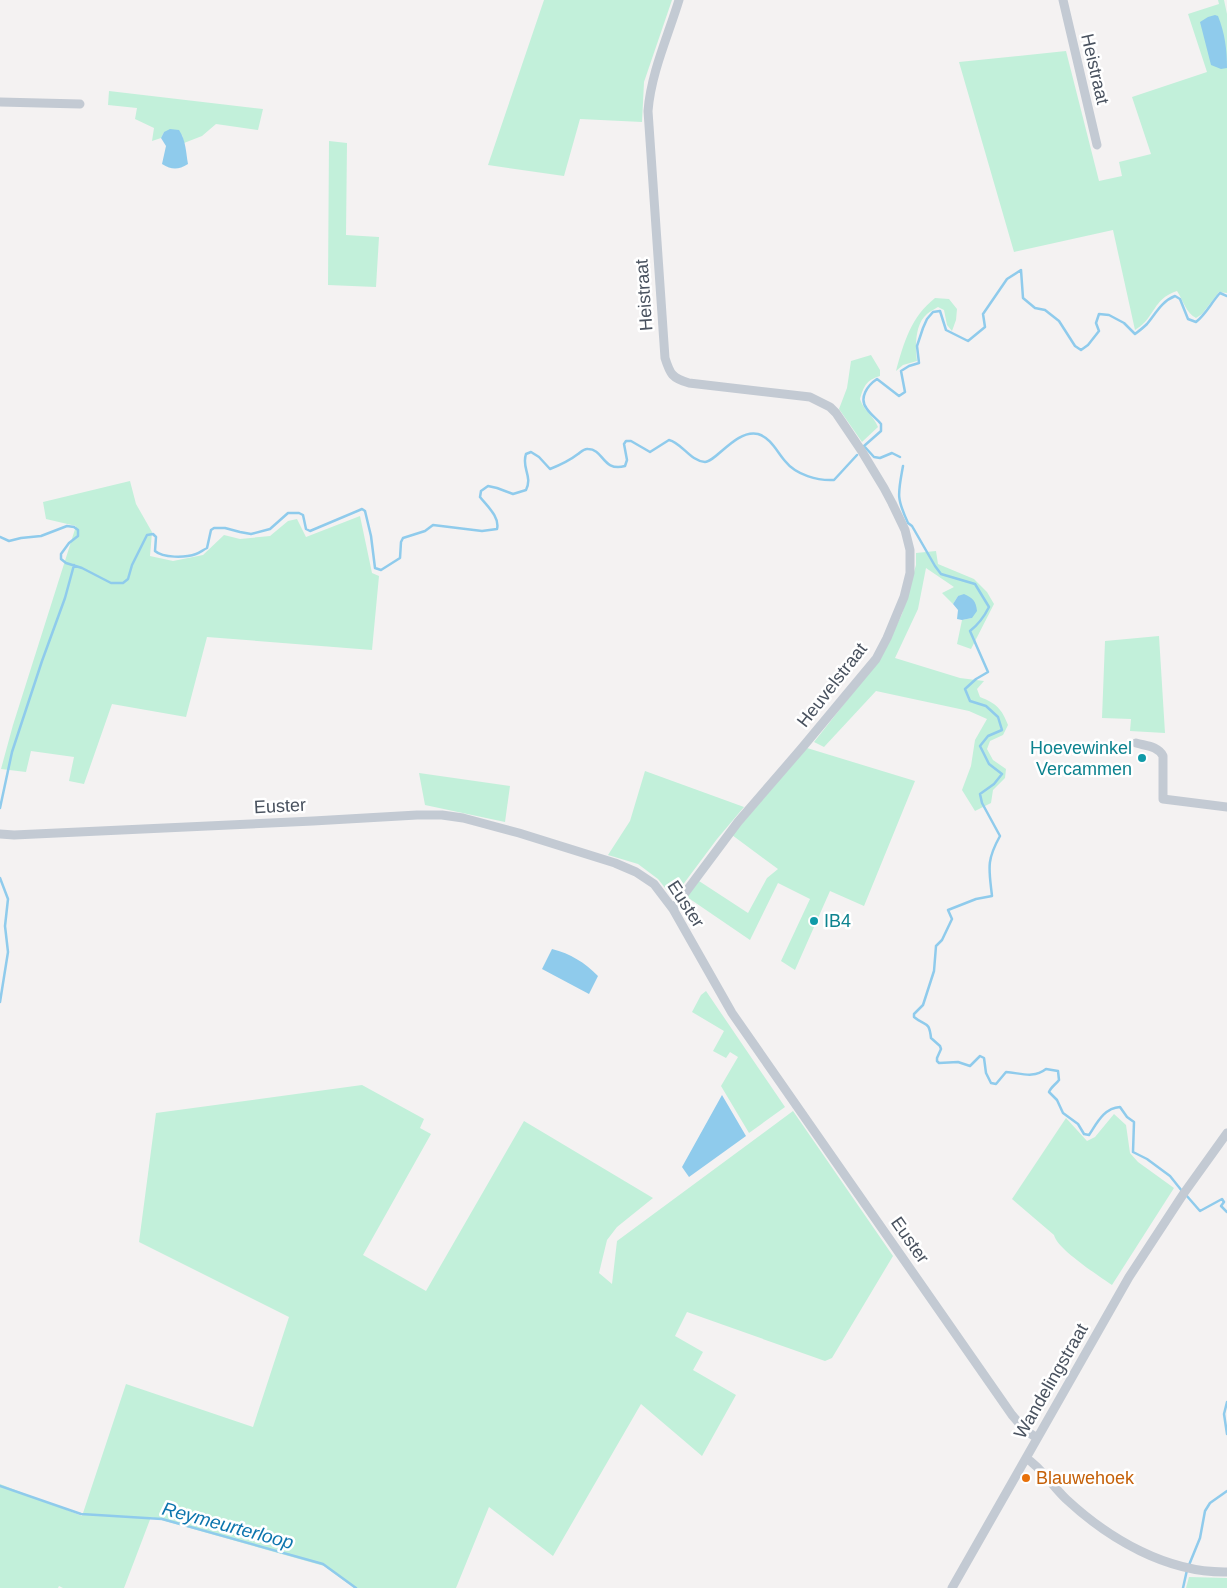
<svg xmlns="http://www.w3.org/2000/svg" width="1227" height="1588" viewBox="0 0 1227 1588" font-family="Helvetica,sans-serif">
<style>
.green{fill:#c2f0da}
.water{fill:#8fcbec}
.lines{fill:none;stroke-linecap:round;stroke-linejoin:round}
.stream{stroke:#8fcbec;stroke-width:2.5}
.minor{stroke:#c3cad3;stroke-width:9}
.culture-dot{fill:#0f9aa8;stroke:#fff;stroke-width:2}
.food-dot{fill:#e8710a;stroke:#fff;stroke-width:2}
.labels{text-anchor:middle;stroke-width:5;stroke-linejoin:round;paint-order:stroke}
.street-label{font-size:18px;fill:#49525f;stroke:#fff}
.culture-label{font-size:18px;fill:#0d838f;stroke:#fff;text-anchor:end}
.food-label{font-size:18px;fill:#c56008;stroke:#fff;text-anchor:start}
.water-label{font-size:19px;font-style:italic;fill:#0d75ae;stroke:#fff}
</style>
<rect width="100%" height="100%" fill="#f4f2f2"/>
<path class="green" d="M544,0H672L644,82L642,122L580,119L564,176L488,165Z
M1218,0H1224L1227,14V293L1219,292L1202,314L1196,318C1186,313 1183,300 1177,291C1157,298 1157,308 1145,322C1142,325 1138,328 1135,330L1113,230L1014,252L959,62L1066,51L1099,181L1122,176L1119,162L1151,154L1132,97L1207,72L1188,14L1219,4Z
M109,91L263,109L258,130L216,124L202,136L184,143L182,135L164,132L161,138L152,141L154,128L135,119L137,108L108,105Z
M329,141L347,143L346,235L379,237L376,287L328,285Z
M935,298L949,299L957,309L956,320L952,331L947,325L944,310L938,307C935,309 930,311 927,314C915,324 915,346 917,361L903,365L896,371C904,342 911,317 935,298Z
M871,355L880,370V376C867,380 864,385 860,399C864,411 873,415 878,427L862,442L839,409L847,388L851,361Z
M130,481L136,504L152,532L150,556L173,561L203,555L224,535L240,539L270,536L288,521L297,519L306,537L360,516L372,573L379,576L372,650L207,637L186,717L112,704L84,784L69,781L74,757L31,751L26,772L1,769L13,725L76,526L46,519L43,502Z
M936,551L938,564L974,579L987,592L994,604L971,649L957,644L962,620L972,618L958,596L953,604L942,593L954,587L926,568L918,609L895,658L960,678L984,681L977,689L980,697C996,703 1002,709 1008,725L1003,735L990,741L987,749L993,760L1006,769L1005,778L993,790L991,803L975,811L962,790L971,766L975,740L987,719L969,711L876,691L824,747L814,742L882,656L902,614L916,565V553Z
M1159,636L1165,733L1130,731L1131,719L1102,718L1105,641Z
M807,748L915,781L864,906L830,891L795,970L781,961L810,899L778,883L750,940L687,897L699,881L748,913L767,878L778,869L732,835Z
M645,771L744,807L717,839L673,898L658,879L638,864L608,855L630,821Z
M419,773L510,786L505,822L425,805Z
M706,991L785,1107L749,1133L721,1086L738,1057L730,1052L726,1058L713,1051L724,1031L692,1012L701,995Z
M362,1085L424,1119L420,1128L431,1134L363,1255L426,1291L524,1121L653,1198L617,1227L607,1240L599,1273L612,1284L617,1241L793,1111L893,1256L832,1358L825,1361L687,1312L675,1336L703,1352L693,1370L736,1395L702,1456L641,1404L553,1556L489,1507L456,1588H354L324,1566L151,1517L124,1588H63L59,1586L58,1588H0V1484L82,1516L126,1384L253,1427L289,1317L139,1242L156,1113Z
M1114,1114L1126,1125L1130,1153L1138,1162L1174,1188L1112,1285C1099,1276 1057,1249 1054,1235L1012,1199L1066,1118L1087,1141L1095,1137Z
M1189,1577L1227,1578V1588H1186Z"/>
<path class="water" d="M1215,15L1218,16C1225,34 1227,49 1227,68L1221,69L1211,65L1200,22L1208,17Z
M170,129L179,130C186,140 186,153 188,164C178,170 172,170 162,164L166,146L161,138L164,132Z
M964,594C973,598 976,601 977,611L972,618L962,620L957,619L958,610L953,604L958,596Z
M552,949C571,954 584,962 598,976L589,994L542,969Z
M722,1095L746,1136L689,1177L682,1167Z"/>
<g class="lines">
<path class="stream" d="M900,457L892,453L880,458L874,457L864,446L881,431V424C877,419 871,415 867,409C858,398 868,385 877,379L899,396L905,392L901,371L909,366L919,363L917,346L923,328L927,319L933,312L940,311L946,330L968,341L985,327L983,314L1007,279L1021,270L1023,298L1035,308L1045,310L1059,321L1075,346L1081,350L1088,345L1099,331L1096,323L1099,314L1109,315L1124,323L1135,334C1139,331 1143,328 1147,324C1156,313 1162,301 1175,296L1180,299L1188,319L1196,322C1206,314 1211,303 1220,293L1227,296
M903,466C898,494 896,497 908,523L912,526L935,566L941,574L975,584L989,607C984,617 979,624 970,631L988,672L976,679L965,689L970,701L986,706L998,717L1002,730L988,736L980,746L989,764L1002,774L994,784L980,794L982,803L1000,836C986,861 989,869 992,896L976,899L948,910L952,919L942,940L936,946L934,971L923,1005L914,1014V1017C926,1027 929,1020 931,1038L940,1046L941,1049L937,1058V1061L939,1063L958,1062L970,1066L980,1056L984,1058L986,1073L991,1083L996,1084L1006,1072C1021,1073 1033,1079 1046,1069L1058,1071L1059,1080C1056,1084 1051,1087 1049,1092L1057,1100L1063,1113L1078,1124L1084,1134L1089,1135C1097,1123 1104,1108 1120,1107L1127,1117L1134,1122L1133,1152L1147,1159L1170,1176L1182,1191
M0,537L9,541L21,538L41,536L67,526L74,527L78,530V536L69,543L61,554V559L66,563L82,568L111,583H123L128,579L132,565L147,535L153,534L156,537L155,551C163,558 185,558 196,554C199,553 203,550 207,548L211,530L214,528H225L240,532L251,534L270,529L288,513H299L303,515L306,529L310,531L362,509L365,511L371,536L375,568L381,570L400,558L401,542L403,538L425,531L433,525L482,531L497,529C500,517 487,506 480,497L481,491L488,486L497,488L513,494L526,490C533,476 521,468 526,454L531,452L539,457L550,469C560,465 569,461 578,454C581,452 584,448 588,449C604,449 602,472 625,466L627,460L624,444L626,441H631L650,452L669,440C682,443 690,461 705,462C716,462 736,429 758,434C771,438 777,452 785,461C796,475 818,481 834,480L857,455
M0,808L12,752L42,661L65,598L74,565
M0,878L8,899L5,926L8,952L0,1002
M1186,1195L1200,1211L1222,1199L1224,1202L1221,1206L1227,1212
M1227,1402L1224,1414L1227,1434
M0,1486L81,1514L162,1519L323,1564L356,1588
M1189,1565L1200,1538L1205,1511L1210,1503L1227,1491
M1183,1588L1187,1570"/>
<path class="minor" d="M1063,0L1097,145
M0,102L80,104
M1136,743C1146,746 1158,746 1163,756V799L1227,807
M0,834L14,835L313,821L417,815H442L463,818L519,833L615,863L636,872L654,884L673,909L732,1013L1012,1415L1025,1430L1037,1438
M673,909L738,822L801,749L876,659L887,638L904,597L910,573V550L905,530L892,503L884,488L861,450L836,413L830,407L810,397L689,383C672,378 670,374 665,358L648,111C651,73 668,36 679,0
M1026,1458C1042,1468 1052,1486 1066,1499C1109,1539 1167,1573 1227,1572
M952,1588L1129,1277L1184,1193L1227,1133"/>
</g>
<g class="culture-dot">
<circle cx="1142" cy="758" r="5"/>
<circle cx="814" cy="921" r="5"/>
</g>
<circle class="food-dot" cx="1026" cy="1478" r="5"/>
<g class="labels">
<g class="street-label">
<text transform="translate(1095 69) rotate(77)" y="6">Heistraat</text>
<text transform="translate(644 295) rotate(-94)" y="6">Heistraat</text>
<text transform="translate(832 685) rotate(-52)" y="6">Heuvelstraat</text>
<text transform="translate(280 806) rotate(-3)" y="6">Euster</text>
<text transform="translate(686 904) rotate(57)" y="6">Euster</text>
<text transform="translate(910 1240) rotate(55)" y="6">Euster</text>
<text transform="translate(1051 1381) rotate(-60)" y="6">Wandelingstraat</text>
</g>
<g class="culture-label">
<text x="1132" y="754">Hoevewinkel<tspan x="1132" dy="21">Vercammen</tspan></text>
<text x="824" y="927" text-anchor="start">IB4</text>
</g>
<g class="food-label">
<text x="1036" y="1484">Blauwehoek</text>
</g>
<g class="water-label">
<text transform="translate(228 1525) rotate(15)" y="7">Reymeurterloop</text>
</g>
</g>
</svg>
